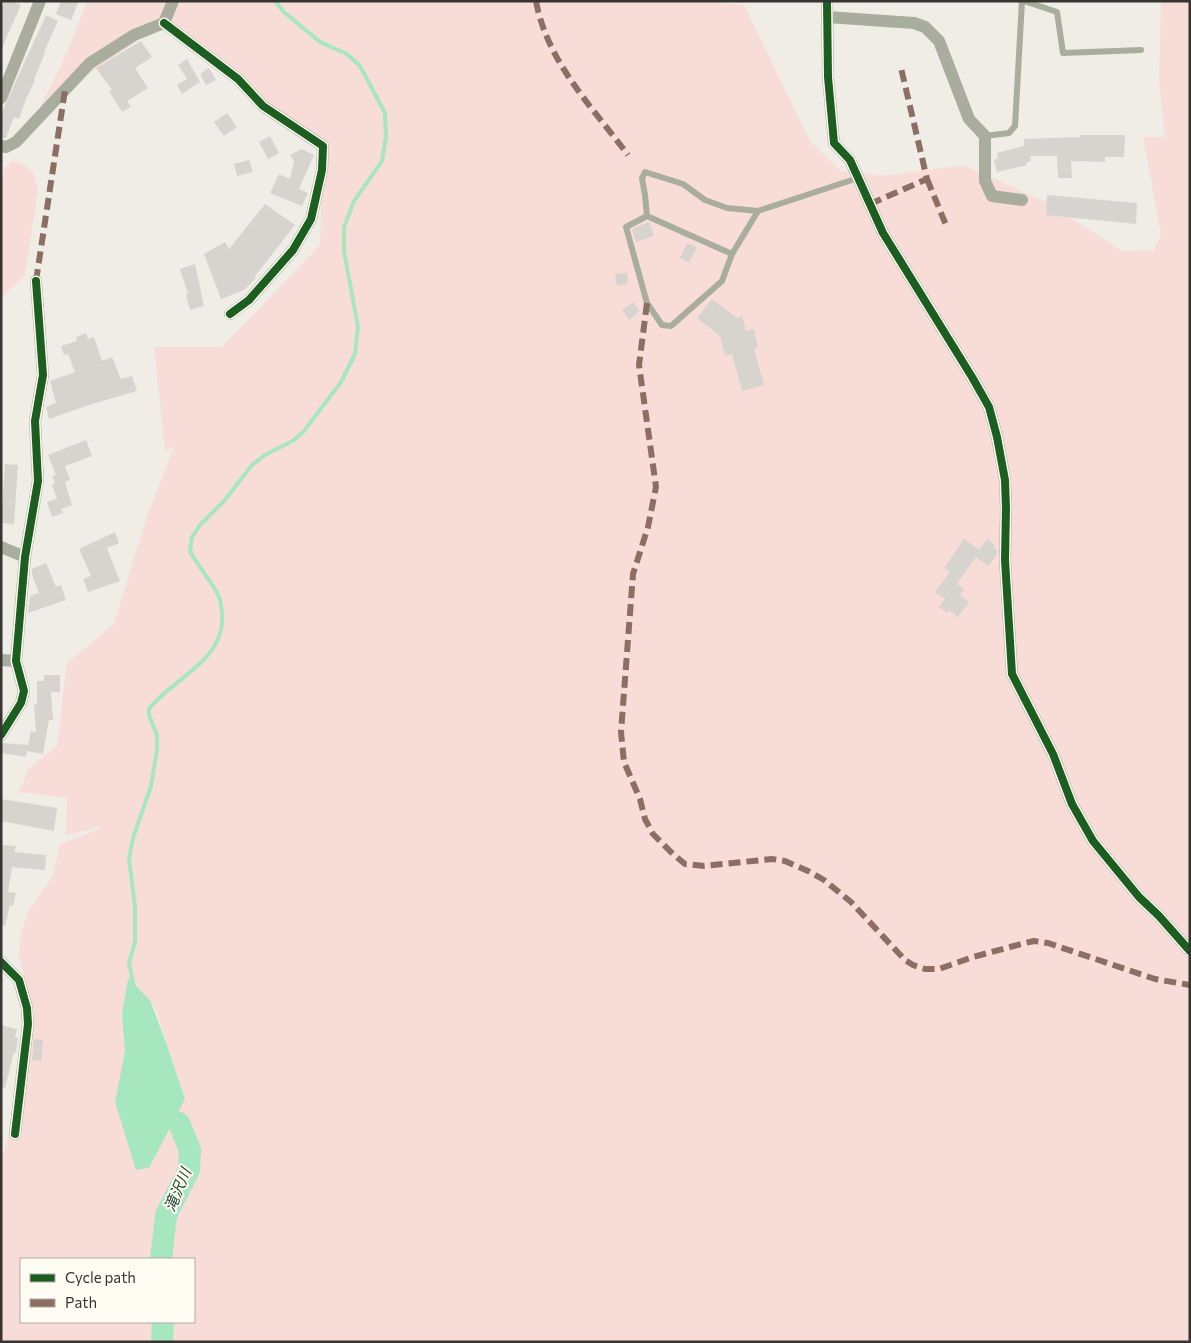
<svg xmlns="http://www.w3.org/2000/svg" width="1191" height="1343" viewBox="0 0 1191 1343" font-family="Commissioner,'Noto Sans JP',sans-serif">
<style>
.green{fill:#f7dcd8;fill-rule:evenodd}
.water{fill:#a6e7c0}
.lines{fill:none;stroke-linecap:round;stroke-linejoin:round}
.stream{stroke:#a6e7c0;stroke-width:4}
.river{stroke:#a6e7c0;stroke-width:22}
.building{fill:#d7d4d0}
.lane{stroke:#a9ad9d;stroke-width:6}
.street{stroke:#a9ad9d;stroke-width:12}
.quiet{stroke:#8d6e63;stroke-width:6;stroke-dasharray:12 6;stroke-linecap:butt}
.cycleway-casing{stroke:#fffcf4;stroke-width:11}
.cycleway{stroke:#1b5e20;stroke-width:8}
.labels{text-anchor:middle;stroke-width:4;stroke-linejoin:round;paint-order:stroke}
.water-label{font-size:15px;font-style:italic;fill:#153e29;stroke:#fffcf4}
</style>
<rect width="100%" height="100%" fill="#efede6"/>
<path class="green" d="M87,1H691L744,5L810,141L841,171L883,176L963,165L1046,202L1122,251L1154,250L1161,234L1143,137H1165L1159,81L1161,1H1190V1342H1V1161L28,1071L34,1012L19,958L21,933L29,910L53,876L60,844L101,829L100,827L66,835L67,798L19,792L29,768L57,746L67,663L114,624L146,519L174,447L165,451L154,347H222L320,245L323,146L164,23L41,106L67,53ZM128,979L150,1000L155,1007L185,1099L115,1102L126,1051L122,1014ZM21,1259H194V1322H21Z
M12,161L23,164L33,172L38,189L25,276L1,297V183L4,169Z"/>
<path class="water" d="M128,978L150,1000L168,1048L185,1099L149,1168L136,1170L115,1102L125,1051L122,1014Z"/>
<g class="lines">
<path class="stream" d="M134,987L129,963L135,942V907L129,858L133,838L151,786L157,749V735L149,715V709C174,677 227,660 222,612C221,607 221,601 219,597C212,581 198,567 190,551L192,537L200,525L224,501L252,465L265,455L294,440L304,431L341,382L355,354L358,327L344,251V227L354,201L382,161L386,137L385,113L360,66L347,54L320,42L284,12L275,1
M173,1113L179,1123"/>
<path class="river" d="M161,1259L166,1215L189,1170L190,1150L179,1123
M162,1342L163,1322"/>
</g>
<path class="building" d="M5,1H12L21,5L1,50V9Z
M61,1H79L71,20L56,14Z
M46,15L58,21L44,52L45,53L34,79L35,80L26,99L19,119L14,117L6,138H1V114Z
M141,41L152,57L135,68L148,88L127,101L131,107L122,112L109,91L112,90L96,68Z
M187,59L200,82L182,94L177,85L187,79L178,65Z
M209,68L216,80L206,85L200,74Z
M227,113L237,127L224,136L214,122Z
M1080,135H1125L1124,157H1105V162L1071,161L1072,178H1058L1057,156H1030L1031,161L1026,163L1027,165L997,172L994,160L998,158L997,153L1024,146V139L1080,137Z
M270,136L279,153L268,159L259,142Z
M302,149L314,155L299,189L308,193L302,206L270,193L279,174L290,179L294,161L290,155Z
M249,160L253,172L237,176L234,164Z
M1047,195L1137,203L1136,224L1046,215Z
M265,204L295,225L255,276L256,278L244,290L221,299L204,254L225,242L229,249Z
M649,222L654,236L636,242L632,229Z
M687,243L697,247L689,263L680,258Z
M195,264L204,306L190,310L186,295L188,294L180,269Z
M627,273L628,284L617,286L615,274Z
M712,299L737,318L742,316L746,331L754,329L758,348L754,349L764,385L742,391L732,354L725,356L720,336L697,318Z
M633,302L640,311L629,320L622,310Z
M86,333L88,339L94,337L102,361L112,357L121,379L132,376L137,391L92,404L49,419L46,407L56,403L50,381L75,372L68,354L64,355L61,346L77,341L76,337Z
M86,440L92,456L65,466L70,480L65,482L72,505L61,509L63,513L52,517L47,502L57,499L52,485L55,483L52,476L56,475L48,455Z
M5,464L18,465L14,524L1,523Z
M115,532L119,543L107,548L120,581L88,592L83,579L91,576L79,549Z
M964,539L979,550L987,539L995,545L993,547L997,550V554L988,566L976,557L957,584L964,589L960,595L969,602L958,617L949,610L947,613L939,607L945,599L935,592L950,572L944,568Z
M46,563L56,587L61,585L66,600L28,613L30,596L39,593L32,575V569Z
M44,675H60V692H51L53,720H49L43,754L27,751L26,757L1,753L3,743L28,745L31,731L36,732L34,705L37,704V681H44Z
M1,799L57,808L54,831L1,821Z
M1,845L16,846L14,852L46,855L45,870L12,867L8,892L16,893L13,906L10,905L5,926L1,925Z
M1,1025L17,1029L15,1037L18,1038L16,1053L14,1052L5,1088L1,1087Z
M34,1039L43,1040L41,1061L32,1060Z"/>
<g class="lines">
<path class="lane" d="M1024,1L1057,12L1063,53L1141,50
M985,136L1009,133L1015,126L1022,1
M647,216L645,195L642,178L645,172L683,184L705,200L727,208L758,211
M732,254L647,216L626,227L647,303L662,325L671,326L722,281L732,254L758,211L858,178"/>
<path class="street" d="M827,1L828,77L834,143L850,160L883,233L972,377L989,407L997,437L1005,480L1006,508L1005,560L1012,674L1053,754L1072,804L1093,841L1139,897L1159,916L1190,951
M827,17L914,23L925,27L939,41L969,119L985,136V181L992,196L1022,200
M164,23L238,79L263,106L323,146L322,170L311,219L293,250L249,300L230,314
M1,98L40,1
M1,146L6,147L16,142L90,63L134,35L164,23L173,1
M1,547L25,557
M1,660L16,661
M1,735L21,703L24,691L16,661L25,557L38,481L35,421L43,375L36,281
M1,962L19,980L27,1008L28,1024L15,1134"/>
<path class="quiet" d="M536,1C547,62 593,108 628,155
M927,179L946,225
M870,204L927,179L901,68
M36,281L65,90
M647,303L639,365L656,487L648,527L633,574L621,732L624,762L640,799L645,819L653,834L673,854L685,864L704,866L772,859L785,861L808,871L824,880L851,902L905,960L913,965L925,969H939L973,957L1025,943L1034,941L1048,943L1155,979L1190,985"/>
<defs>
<path id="cycleway" d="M827,1L828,77L834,143L850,160L883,233L972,377L989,407L997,437L1005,480L1006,508L1005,560L1012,674L1053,754L1072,804L1093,841L1139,897L1159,916L1190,951
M164,23L238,79L263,106L323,146L322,170L311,219L293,250L249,300L230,314
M1,735L21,703L24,691L16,661L25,557L38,481L35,421L43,375L36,281
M1,962L19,980L27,1008L28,1024L15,1134"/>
</defs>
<use href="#cycleway" class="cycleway-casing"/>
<use href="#cycleway" class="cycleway"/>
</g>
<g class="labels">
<g class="water-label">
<text transform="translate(178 1190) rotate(-67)" y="5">滝沢川</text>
</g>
</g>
<rect width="1191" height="1343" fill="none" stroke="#373531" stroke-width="5"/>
<rect x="20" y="1258" width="175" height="65" fill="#fffcf4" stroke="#afaca6"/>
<rect x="30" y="1274" width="25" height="8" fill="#1b5e20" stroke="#afaca6"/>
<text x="65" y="1283" font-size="15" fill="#373531">Cycle path</text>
<rect x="30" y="1299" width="25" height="8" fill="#8d6e63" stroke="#afaca6"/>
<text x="65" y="1308" font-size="15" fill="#373531">Path</text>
</svg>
